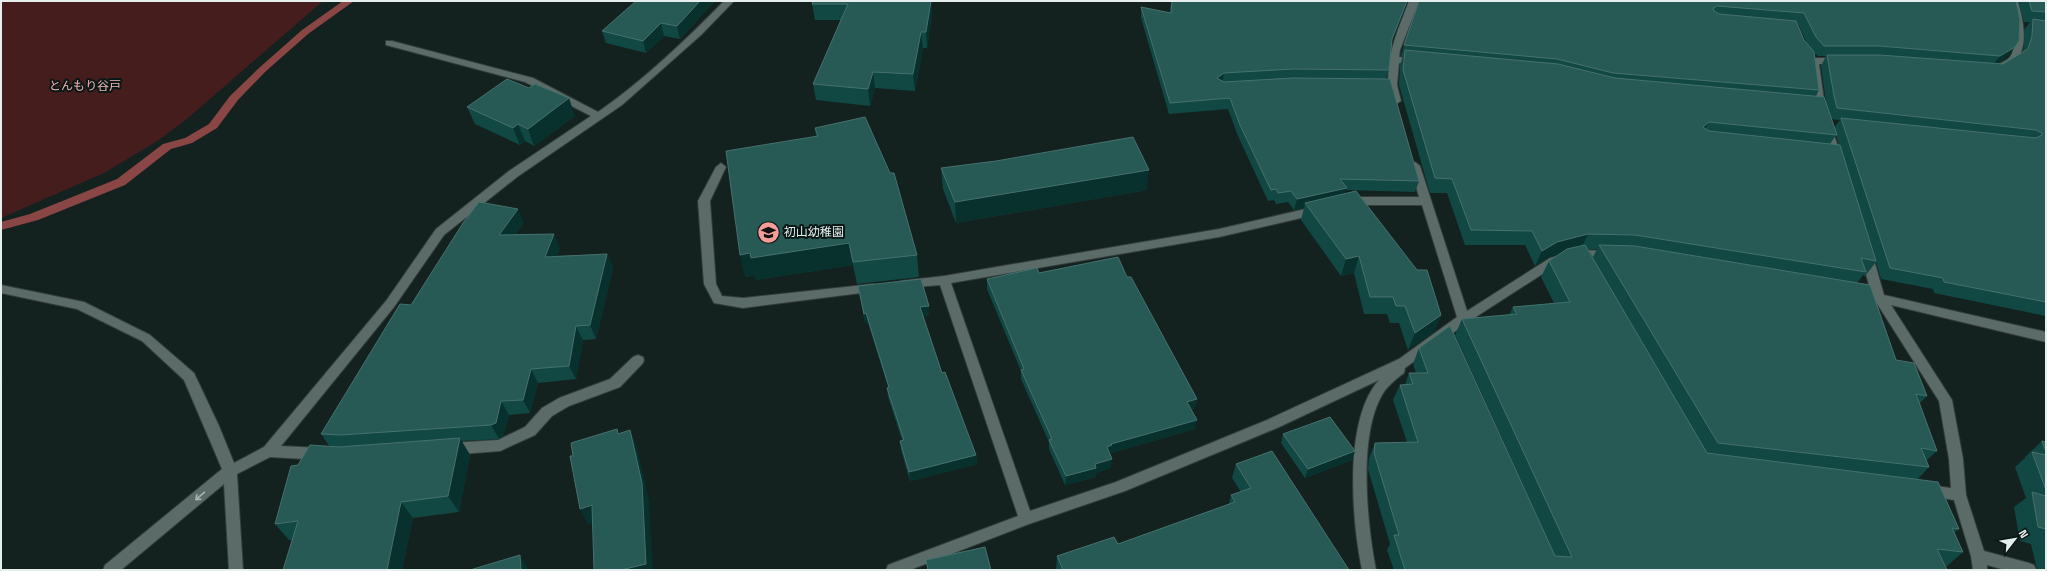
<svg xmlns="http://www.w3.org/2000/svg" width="2047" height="571" viewBox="0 0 2047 571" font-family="'Space Grotesk','Noto Sans JP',sans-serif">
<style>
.green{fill:#451d1d}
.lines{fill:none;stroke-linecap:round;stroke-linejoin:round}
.stream{fill:#894645;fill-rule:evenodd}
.minor-casing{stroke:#333d3b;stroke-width:2}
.minor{fill:#5a6b68;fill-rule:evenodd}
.wall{fill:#114843;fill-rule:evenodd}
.shaded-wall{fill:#08312d}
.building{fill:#285a55;stroke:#46716d}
.oneway{stroke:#a7b4b2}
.labels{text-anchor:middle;stroke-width:4;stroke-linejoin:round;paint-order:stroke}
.park-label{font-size:12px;fill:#f3b5b2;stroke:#091816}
.poi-label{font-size:12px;fill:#e6efee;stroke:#091816;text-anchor:start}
</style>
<rect width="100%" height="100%" fill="#13221f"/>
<path class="green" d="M1,1H323L188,118L159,140L104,173L1,218Z"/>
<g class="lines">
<path class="stream" d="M343,1H354L308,34L265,72L238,100L217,128L192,143L171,149L125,185L38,220L1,230V222L30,214L117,179L163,144L185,138L209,124L230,96L259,68L302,30Z"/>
<defs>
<path id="minor" d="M724,1H734L701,35L622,105L517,177L444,235L394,307L281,446L321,448L326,450L328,454L326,458L321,460L270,457L237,474L243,570H229L224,484L121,570H103L105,565L222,469L184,380L142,341L77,309L1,293V285L84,302L150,335L194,373L219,426L234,463L264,447L386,301L436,229L509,171L591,116L525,82L386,45V41H392L533,78L598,112C643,81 686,40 724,1Z
M1409,1H1419L1400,50L1399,57L1417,59L1422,62L1417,65L1399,63L1397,85L1401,101L1396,104L1391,101C1382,64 1396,35 1409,1Z
M2008,1H2018C2023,21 2029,44 2016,62L2002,69L1997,66C2001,62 2007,61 2010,57C2019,45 2012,14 2008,1Z
M1814,58H1839L1844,61L1839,64H1819L1825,107L1842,159L1837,163L1832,159L1815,107L1809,61Z
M1415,162L1420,166L1467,311L1550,258L1581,250L1611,251L1617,255L1611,259L1581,258L1558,264L1468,322L1405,368L1404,373C1396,379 1387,386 1382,395C1358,437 1367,523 1376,570H1362C1352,521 1343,420 1379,380L1277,428L1125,491L1029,524L910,570H886L888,565L1018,516L940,285L905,288L901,287L899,284L901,281L944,276L1219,229L1318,206L1324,210L1318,214L1219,237L951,283L1030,511L1116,482L1267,420L1399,359L1457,317L1422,205H1360L1348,208L1342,204L1344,201L1360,197H1419L1410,166Z
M721,163L726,167L710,201L716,284L722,296L743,298L873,284L877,285L879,288L877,291L743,308L714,303L704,284L698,201L716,167Z
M1866,249L1872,253L1884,295L2046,332V342L1891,305L1952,400L1963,459L1966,495L1984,551L2029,563L2034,565L2036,570H2005L1987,565V570H1973L1971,556L1954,500L1923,495L1921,491L1923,487L1928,485L1951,488L1949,459L1939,401L1876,302L1854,296L1852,293L1854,290L1858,289L1871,292L1860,253Z
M638,355L643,357L644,360L643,363L620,387L569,406L552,416L535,435L500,451L449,455L444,453L442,449L444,445L449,443L498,440L525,427L542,408L559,398L610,379L633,357Z"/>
</defs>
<use href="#minor" class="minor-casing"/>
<use href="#minor" class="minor"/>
</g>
<path class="wall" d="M715,1L680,39L664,36L646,53L606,43L602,31Z
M931,1L932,15L927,48H923L915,91L875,88L870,106L816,100L813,84L841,20H815L812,4Z
M1171,1H1408L1406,7L1391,43L1389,70L1386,79L1419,181L1415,192L1346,190L1345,194L1441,315L1434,332L1408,350L1399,323H1390L1387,314H1364L1354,273L1341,276L1301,220L1304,208L1294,210L1288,202L1276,204L1274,200L1268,201L1238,136L1228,109L1169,114L1141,18V7L1170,13Z
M1419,1H2016L2006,58L1996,64H2003L2022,53L2024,47V30L2030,22H2024L2018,1H2046V316L1934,293L1933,289L1881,279L1876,262L1865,276L1863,275L1857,283L1896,360L1927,396L1919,404L1937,451L1926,461L1929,467L1917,480L1959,529L1954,533L1963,552L1946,567L1947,570H1394L1387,550L1390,544L1368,469L1369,458L1375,443L1407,442L1393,400L1400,385H1405L1409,373H1416L1413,364L1419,348L1543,529L1455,335L1462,319L1509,315L1513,307L1554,303L1541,277L1549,261L1559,254L1550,257L1535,266L1525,245H1465L1447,193H1430L1399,85L1400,65L1403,56H1401L1404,45ZM1797,23L1798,24L1807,43L1804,40ZM1814,53L1818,56H1826L1821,66L1826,102L1816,96L1819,90ZM1831,119L1840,120L1834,128ZM1836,135L1839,145L1830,144ZM1588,249H1597L1593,257Z
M467,107L575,116L534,146L525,141L520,145L475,124Z
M815,128L917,255L919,277L857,284L853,265L756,280L755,275L745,277L816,137Z
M941,168L1147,190L956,223L943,189Z
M524,223L516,234L560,248L557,256L607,254L613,268L596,339L583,340L576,379L538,383L530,413L509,415L503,436L499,439L461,441L470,455L459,512L413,518L402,570H283L292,540H289L275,524L298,465L330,447L321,434Z
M1039,273L1127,277L1195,408L1191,410L1195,429L1111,453V455H1110L1111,468L1096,473V477L1065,485L1049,449V442L1021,379V371L987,289V279Z
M858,286L929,315L923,317L942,373L976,455L977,464L910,481L901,450L900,441L902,440L888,397L887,388L888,387L868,323H865Z
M1283,434L1352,460L1305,478L1281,443Z
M2042,441L2046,442V570H2037L2031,544L2020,541L2014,507L2026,498L2015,467L2025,458V457Z
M1236,464L1349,570H1056L1057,556L1118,544L1229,504L1231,495L1241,492L1232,478Z"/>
<path class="shaded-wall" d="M700,1H715L680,39L677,26Z
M931,1L932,15L927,48L926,32Z
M1407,1H1408L1406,7L1389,49L1392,39Z
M661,23L664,36L646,53L643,41Z
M921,32L923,48L915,91L913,74Z
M2015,47L2006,58L1992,66L2000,56Z
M873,72L875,88L870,106L868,89Z
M1224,73L1222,84L1217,78Z
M569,98L575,116L534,146L528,129Z
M1709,122L1701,137L1703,127Z
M518,124L525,141L520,145L513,128Z
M1149,170L1147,190L956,223L955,202Z
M1347,188L1344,199L1305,203L1304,208L1294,210L1297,199Z
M518,209L524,223L505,249L499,235Z
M554,234L560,248L552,271L545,257Z
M1588,234L1581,249L1550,257L1535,266L1542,251L1557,242Z
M849,243L853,265L756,280L755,275L745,277L740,255Z
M607,254L613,268L596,339L590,325Z
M1359,256L1354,273L1341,276L1346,259Z
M929,306V315L921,317L920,307Z
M866,313L868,323H865L864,314Z
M1441,315L1434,332L1408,350L1415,333Z
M576,326L583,340L576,379L569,366Z
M531,369L538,383L530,413L523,400Z
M1,374L4,380L1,382Z
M1197,399L1195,408L1185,411L1187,402Z
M501,401L509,415L503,436L499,439L491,425Z
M1197,420L1195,429L1111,453V455L1106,456L1107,447L1111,444Z
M630,430L637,447L649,500L653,570H621Z
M460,438L470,455L459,512L448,496Z
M1355,451L1352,460L1305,478L1308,469Z
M976,455L977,464L910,481L909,472Z
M1112,459L1111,468L1096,473V477L1065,485L1066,476L1095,464Z
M401,502L413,518L402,570H387Z
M592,505L600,521L588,525L580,509Z
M520,555L529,570H521Z"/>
<path class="building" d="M636,1H700L677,26L661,23L643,41L602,31Z
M813,1H849V2V1H931L926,32H921L913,74L873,72L868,89L813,84L848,4H812Z
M1172,1H1407L1392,39L1389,70L1293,69L1224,73L1217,78L1224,82L1293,78L1390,79L1419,181L1340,179L1347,188L1297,199L1291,191L1278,193L1276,189L1271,190L1240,125L1230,98L1170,103L1141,7L1171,13Z
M1419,1H2016L2020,19L2019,41L2015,47L2000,56L1879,46H1824L1816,37L1804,13L1717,6L1713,8L1714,11L1719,14L1796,21L1804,40L1814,52L1819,90L1613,73L1557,59L1404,45Z
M2029,1H2046V12L2032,11Z
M2033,19L2046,21V302L1944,282L1943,278L1890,268L1841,118L2036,138L2042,135V133L2036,130L1837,108L1834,96L1827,55H1879L2003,64L2028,49L2032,36Z
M1405,50L1558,64L1615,78L1824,97L1837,135L1709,122L1703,127L1709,131L1840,145L1876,261L1861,258L1866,272L1635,235L1588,234L1557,242L1542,251L1532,231L1471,230L1452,179L1435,178L1403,70Z
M507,79L529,88L535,84L569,98L528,129L518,124L513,128L467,107Z
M865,117L890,173H894L917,255L853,262L849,243L751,258L750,253L740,255L726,151L818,136L815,128Z
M1133,137L1149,170L955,202L941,168L996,161Z
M1356,191L1417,270H1427L1441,315L1415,333L1405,306H1396L1393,297H1370L1359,256L1346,259L1305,203Z
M479,202L518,209L499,235L554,234L545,257L607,254L590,325L576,326L569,366L531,369L523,400L501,401L496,423L491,425L341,435L321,434L400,304L411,305L463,223Z
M1585,245L1707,453L1938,482L1959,529L1952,528L1963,552L1937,549L1947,570H1405L1394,535H1399L1374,453L1375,443L1418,442L1400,385L1413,384L1409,373H1428L1419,348L1450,326L1555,556L1572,557L1462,319L1517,314L1513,307L1570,302L1549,261L1567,249Z
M1599,245L1635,246L1870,285L1896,360L1914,363L1927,396L1916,394L1937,451L1921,448L1929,467L1718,443Z
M1118,257L1127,277H1131L1197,399L1187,402L1197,420L1111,444L1112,445L1107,447L1112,459L1095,464L1096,468L1066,476L1049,440L1052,439L1021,370L1024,369L987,279L1037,268L1039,273Z
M921,279L929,306L920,307L942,373L945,372L976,455L909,472L900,441L904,440L887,388L889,387L866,313L864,314L858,286Z
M1330,417L1355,451L1308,469L1283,434Z
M617,429L618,434L630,430L642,483L646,564L621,570H594L592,505L580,509L570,456H573L571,443Z
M460,438L448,496L401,502L387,570H283L298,521L275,524L291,466L298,465L310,445L339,447Z
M2042,441L2046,442V452Z
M1272,451L1349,570H1063L1057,556L1114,537L1118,544L1235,502L1231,495L1251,488L1236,464Z
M2032,452L2046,455V490Z
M2032,492L2046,496V529L2038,527Z
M985,547L991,570H928L926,560Z
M520,555L521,570H470Z"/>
<defs><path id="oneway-shaft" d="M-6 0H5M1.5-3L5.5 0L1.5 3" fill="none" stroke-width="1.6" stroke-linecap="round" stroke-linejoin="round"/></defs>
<use class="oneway" href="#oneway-shaft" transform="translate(200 496) rotate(139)"/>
<defs>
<symbol id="school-disc" viewBox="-11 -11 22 22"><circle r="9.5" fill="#f59b98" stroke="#091816"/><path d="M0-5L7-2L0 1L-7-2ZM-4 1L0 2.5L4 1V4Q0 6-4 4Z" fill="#111"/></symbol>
</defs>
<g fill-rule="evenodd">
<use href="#school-disc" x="756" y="220" width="25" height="25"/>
</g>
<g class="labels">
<g class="park-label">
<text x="85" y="90">とんもり谷戸</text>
</g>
<g class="poi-label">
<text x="784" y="236">初山幼稚園</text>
</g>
</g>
<rect width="2047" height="571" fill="none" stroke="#e6efee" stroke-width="4"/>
<g transform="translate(2015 539) rotate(59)" stroke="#091816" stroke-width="3" paint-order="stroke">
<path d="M0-3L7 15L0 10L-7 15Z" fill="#e6efee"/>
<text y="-6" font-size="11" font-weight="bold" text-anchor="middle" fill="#e6efee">N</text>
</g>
</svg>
